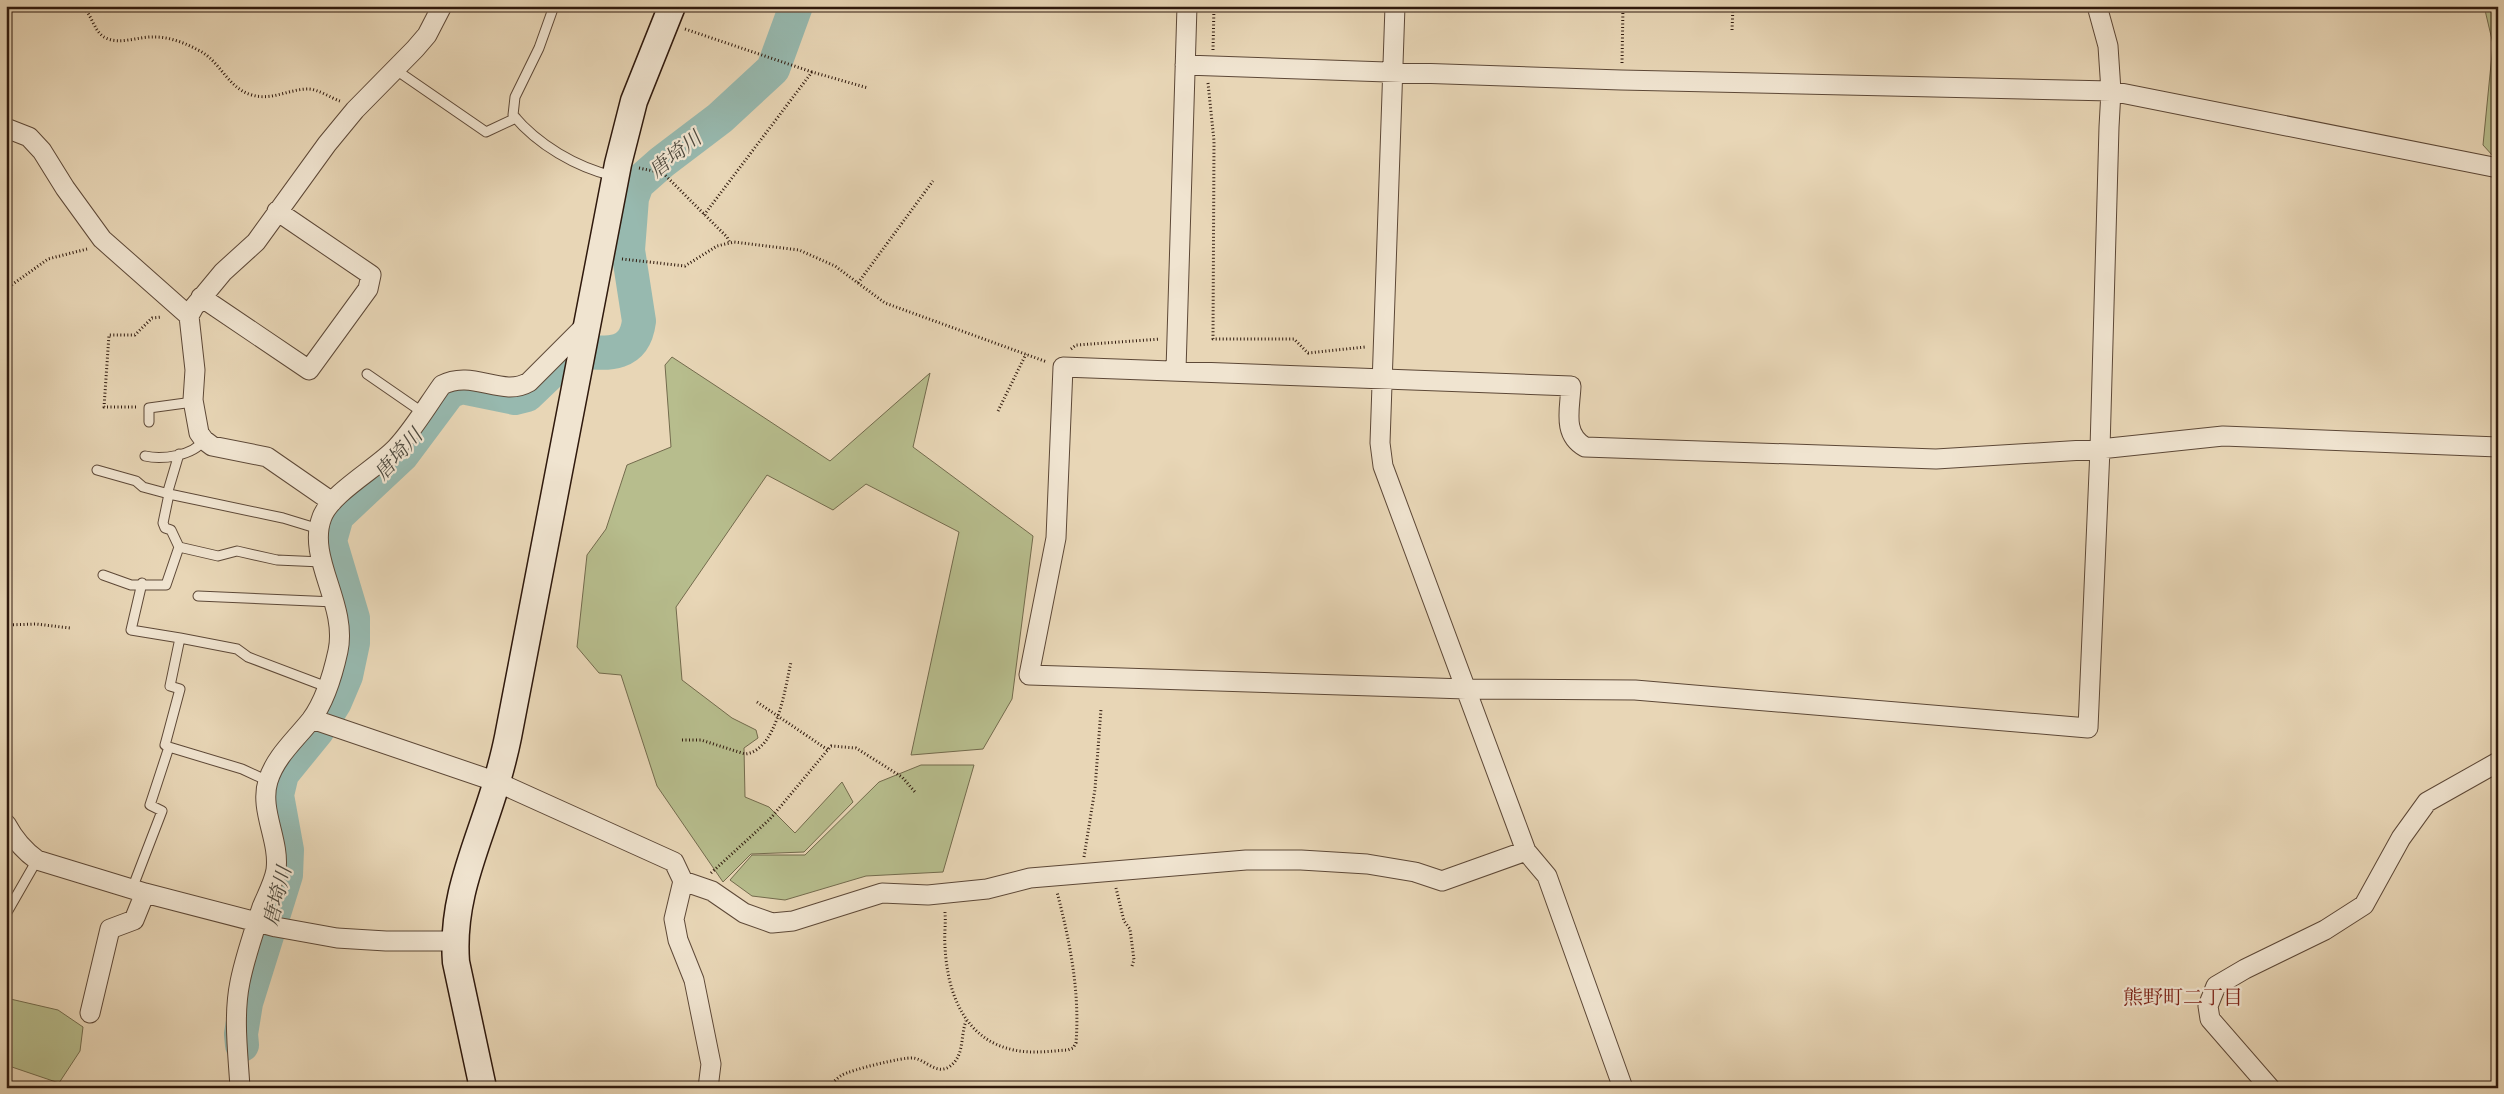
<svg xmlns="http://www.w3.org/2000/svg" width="2504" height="1094" viewBox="0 0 2504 1094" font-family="Vollkorn,'Noto Serif JP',serif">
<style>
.green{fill:#b7bd8d;stroke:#736b4d}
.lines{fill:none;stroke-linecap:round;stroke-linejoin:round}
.river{stroke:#97b9af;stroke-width:34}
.lane-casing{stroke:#5d4837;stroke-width:11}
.street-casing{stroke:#5d4837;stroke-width:21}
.secondary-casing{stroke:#2f190d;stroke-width:29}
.path{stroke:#2f190d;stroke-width:3;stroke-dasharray:1 2.5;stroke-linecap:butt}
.lane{stroke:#f0e4d0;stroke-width:9}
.street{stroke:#f0e4d0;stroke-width:19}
.secondary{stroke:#f0e4d0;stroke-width:26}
.labels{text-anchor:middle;stroke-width:4.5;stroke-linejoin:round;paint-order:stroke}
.water-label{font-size:20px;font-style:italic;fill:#4e493e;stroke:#f0e4d0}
.neighbourhood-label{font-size:20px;fill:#7a1f14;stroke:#f0e4d0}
</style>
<rect width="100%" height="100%" fill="#e8d6b6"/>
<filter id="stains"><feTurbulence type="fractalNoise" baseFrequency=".004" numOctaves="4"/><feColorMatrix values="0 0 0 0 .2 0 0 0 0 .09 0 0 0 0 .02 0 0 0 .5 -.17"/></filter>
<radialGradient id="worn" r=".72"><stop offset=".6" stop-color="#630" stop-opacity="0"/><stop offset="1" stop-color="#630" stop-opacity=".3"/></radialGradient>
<path class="green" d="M2484,6H2498V156H2493L2483,145L2493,44Z
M672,357L830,461L930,373L913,447L1033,536L1012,699L983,749L911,755L959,532L866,484L833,510L767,475L676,607L682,680L732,718L756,730L758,738L744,748L745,797L769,807L795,833L842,782L853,802L804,852L751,854L723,882L657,786L621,675L599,673L577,647L587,555L606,529L627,465L671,447L665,365Z
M921,765H974L943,872L866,876L785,900L752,896L730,880L752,855H805L879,782Z
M6,998L58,1010L83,1027L80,1051L59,1083L6,1065Z"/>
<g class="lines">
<path class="river" d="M242,1045L241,1034L246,1003L286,875L287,850L277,795L282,774L317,731L335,702L346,676L353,643V618L330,541L337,516L402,455L449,392L462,387L515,398L527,395L573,351C603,353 634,360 639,321L628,250L632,198L637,184L662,162L720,118L773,69L796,6"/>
<defs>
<path id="lane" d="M554,6L539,48L515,97L513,115C538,145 576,167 613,176
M396,70L486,132L516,118
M367,374L422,412
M149,422V408L193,402
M145,456C162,460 193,456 204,440
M97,470L136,481L143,487L169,494L168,491L179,454
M319,529L283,518L169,494L163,523L165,528L171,530L179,547L218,556L237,551L277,560L322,562
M103,575L131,585H166L179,547
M142,583L131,630L180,638
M198,596L335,602
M169,747L165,745L180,689L170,686L180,638L237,649L248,657L327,687
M132,889L162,811L150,805L169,747L242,769L268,781
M6,914L37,860"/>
<path id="street" d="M1395,6L1380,443L1383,466L1526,851L1547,876L1623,1088
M2097,6L2108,46L2111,91L2109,127L2100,449L2088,728L1635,690L1466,689L1029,675L1056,538L1063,367L1571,386C1570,409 1562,434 1585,447L1936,459L2100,449L2223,436L2498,447
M1185,65L1621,80L2111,91L2498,168
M6,128L29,137L42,151L65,188L102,239L189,316
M201,297L309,370L368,289L371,275L277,211
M1176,370L1187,6
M332,502L267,457L212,446L204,440L199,433L193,400L195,370L189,316L194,307L223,272L256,242L327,144L355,110L415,49L427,35L442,6
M312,719L497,782L674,862L683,881L674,919L678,940L694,980L711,1064L708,1088
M6,824C14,839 23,850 37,860L145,893L276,927L337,938L386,941H454
M683,881L712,891L744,913L772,923L793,921L882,893L928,895L987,889L1030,878L1246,860H1301L1367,864L1415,872L1442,881L1526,851
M90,1013L110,929L134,920L145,893
M240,1088C238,1053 233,1016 240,982C245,957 254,931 262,907C267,895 274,882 276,870C280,840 259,810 268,781C275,757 296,739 311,720C325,701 333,674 338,651C348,604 306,558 322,517C331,493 377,468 396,448C413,430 427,406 442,385C473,369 502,398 529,382L588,323
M2270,1088L2210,1019L2208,1006L2216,986L2245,969L2325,930L2364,905L2401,838L2427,802L2498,762"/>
<path id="secondary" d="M483,1088L456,962C451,895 479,844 497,781C501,767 505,752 508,737L618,164L634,101L672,6"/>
</defs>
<use href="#lane" class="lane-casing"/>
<use href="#street" class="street-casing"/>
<use href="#secondary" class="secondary-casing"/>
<path class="path" d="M81,6C93,14 93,32 106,38C120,45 140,36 155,37C170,37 185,43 198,50C221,61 227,88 252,95C272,101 289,89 308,89C318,89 331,98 340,101
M685,29L812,72
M1732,30L1733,6
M1213,50L1214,6
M1622,63L1623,6
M1208,83L1214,141L1213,339H1294L1308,353L1365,347
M639,168L663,173L727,237L730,243
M704,215L812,72L868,88
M622,259L685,266L717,246L734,242L799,250L835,266L885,303L1047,362
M858,283L933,181
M6,289L48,259L87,249
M1071,349L1076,345L1160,339
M136,407H104L109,335H135L152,318L162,317
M998,411L1026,354
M6,625L36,624L70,628
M757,702L828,750
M682,740H701L745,754C777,751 785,688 791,662
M1084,857L1095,789L1101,709
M711,873L770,819L831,746L856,748L902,777L915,792
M1116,888L1124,921L1130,929L1134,960L1132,966
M945,912C946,923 944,935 945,946C947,992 964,1040 1014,1050C1031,1054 1050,1051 1068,1050L1073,1048L1076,1043C1080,992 1070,942 1057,892
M827,1088C832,1084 837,1078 842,1075C851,1070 902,1057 913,1058C925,1059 936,1075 949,1067C965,1056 960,1037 966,1021"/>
<use href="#lane" class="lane"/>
<use href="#street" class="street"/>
<use href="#secondary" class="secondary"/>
</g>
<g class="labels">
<g class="water-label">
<text transform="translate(675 154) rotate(-39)" y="7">唐埼川</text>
<text transform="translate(398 454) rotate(-48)" y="7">唐埼川</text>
<text transform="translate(277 896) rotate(-76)" y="7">唐埼川</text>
</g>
<g class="neighbourhood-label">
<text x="2183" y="1004">熊野町二丁目</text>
</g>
</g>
<rect width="2504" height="1094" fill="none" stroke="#e8d6b6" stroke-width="25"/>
<rect x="8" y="8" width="2489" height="1079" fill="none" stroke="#2f190d" stroke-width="2.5"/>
<rect x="12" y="12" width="2479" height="1069" fill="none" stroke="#2f190d"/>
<rect width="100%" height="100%" filter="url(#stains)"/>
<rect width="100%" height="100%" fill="url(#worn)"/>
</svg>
